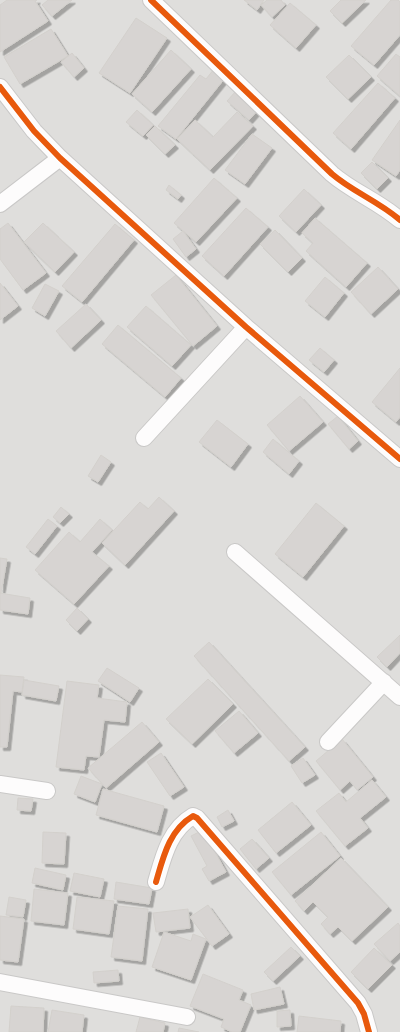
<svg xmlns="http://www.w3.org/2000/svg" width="400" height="1032" viewBox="0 0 400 1032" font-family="Karla,sans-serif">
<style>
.residential{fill:#dfdedc}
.building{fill:#d7d4d2;stroke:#d3d0cc;filter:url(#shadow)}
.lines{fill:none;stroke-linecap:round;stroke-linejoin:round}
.street-casing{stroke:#c9c8c7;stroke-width:18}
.street{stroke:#fdfcfc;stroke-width:16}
.cycleway-casing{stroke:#fff;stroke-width:8}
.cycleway{stroke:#e8590c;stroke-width:6}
</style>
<defs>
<filter id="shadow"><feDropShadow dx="3.5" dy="3.5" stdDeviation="0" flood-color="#0004"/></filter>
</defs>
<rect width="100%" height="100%" fill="#f0eeeb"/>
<path class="residential" d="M0,0H400V1032H0Z"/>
<path class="building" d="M7,0H37L35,1L48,21L0,52V5Z
M48,0H72L52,16L42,5Z
M244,0H264L257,10Z
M267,0H281L285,5L272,17L261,5Z
M341,0H366L342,23L330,11Z
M391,0H398L400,2V35L374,65L351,46Z
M290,3L316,25L296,48L270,25Z
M136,18L167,38L130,93L99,73Z
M51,29L68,56L20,84L4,57Z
M171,50L191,69L152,112L132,94Z
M72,53L84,68L74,77L61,62Z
M396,54L400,57V96L377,76Z
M349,55L371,77L348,99L326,77Z
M214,69L225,78L176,139L158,126L200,75L206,79Z
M378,83L395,98L351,149L333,133Z
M236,91L258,110L249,120L227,101Z
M137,110L153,125L143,136L126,122Z
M237,112L253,126L210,170L177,139L195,120L213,137Z
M400,120V170L396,176L372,160Z
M155,126L175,145L165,154L146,135Z
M252,134L272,148L245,184L225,170Z
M372,162L388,178L377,189L361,173Z
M214,178L237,198L196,242L174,223Z
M169,185L181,195L178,199L166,190Z
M304,189L321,205L296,232L279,216Z
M246,208L268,227L224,276L202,256Z
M315,218L367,263L346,287L306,251L313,243L302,233Z
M8,223L46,273L23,290L0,259V229Z
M43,223L74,252L55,272L24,242Z
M115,224L134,240L82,302L62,286Z
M275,230L302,258L288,272L260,244Z
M183,231L196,249L186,257L173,239Z
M378,267L398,289L371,314L351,292Z
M176,275L217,326L193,346L151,295Z
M325,277L344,293L325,317L305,301Z
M0,283L18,306L0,320Z
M45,284L59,291L45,316L32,308Z
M86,304L101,320L71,348L56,331Z
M146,306L191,345L172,366L127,327Z
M118,325L181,378L165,397L102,344Z
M320,348L334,360L324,372L309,360Z
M400,368V417L396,422L372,402Z
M300,396L323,422L289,451L267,425Z
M338,416L358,441L349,449L328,424Z
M217,420L248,444L231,467L199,442Z
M273,439L299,461L289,474L263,452Z
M101,455L111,462L98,482L88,476Z
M159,497L174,511L125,565L102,543L140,502L148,509Z
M316,503L344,526L303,577L275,554Z
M61,507L69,514L60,523L53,517Z
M48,519L57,526L35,554L26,547Z
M100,519L112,530L92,552L109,566L74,604L35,570L69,532L80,542Z
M0,558L7,559L1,593H0Z
M0,593L30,598L28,614L0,610Z
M77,608L88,619L77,631L66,620Z
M400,635V653L387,667L377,657Z
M209,642L305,747L289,761L194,656Z
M107,668L139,688L130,702L98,681Z
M0,675L24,677L22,692L13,691L7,747H0Z
M208,679L233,704L192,744L166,719Z
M24,680L59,686L56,701L22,695Z
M67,681L99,685L97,698L127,702L125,722L104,720L99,757L86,756L84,770L56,767Z
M239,711L258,733L234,753L215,731Z
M142,722L159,742L106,788L88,768Z
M342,739L373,777L357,790L350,781L340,790L316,761Z
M161,753L184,787L170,796L147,762Z
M303,758L315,775L302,783L291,766Z
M81,776L102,784L95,802L74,794Z
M372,780L386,797L360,818L368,828L345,846L316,811L339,793L346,802Z
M103,789L164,806L157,832L96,815Z
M18,798L33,799L31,811L17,810Z
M292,802L311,825L276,853L258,830Z
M228,810L234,821L222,827L217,817Z
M203,830L226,872L209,881L202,869L207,866L191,836Z
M43,832L66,833L64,864L42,863Z
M321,832L340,856L291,895L272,872Z
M252,839L269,858L256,869L240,849Z
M341,858L388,907L352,941L338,927L330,934L321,924L328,917L313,902L304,911L295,901Z
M35,868L66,875L63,890L32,883Z
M74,873L104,879L100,897L70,891Z
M116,882L152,888L149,904L114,899Z
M34,889L68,893L64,925L31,921Z
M9,897L26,900L23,917L6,915Z
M77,897L114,901L109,934L73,929Z
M208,905L229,934L212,946L190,917Z
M118,906L148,909L142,961L111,957Z
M188,909L190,928L156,932L153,913Z
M0,916L24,919L18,962L0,960Z
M398,923L400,926V952L390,961L374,944Z
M164,932L191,941L193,934L206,939L191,980L152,967Z
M291,947L300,956L273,981L264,972Z
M374,948L392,965L368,989L351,972Z
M118,970L119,981L94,983L93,972Z
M203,974L243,990L239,1000L251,1005L240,1032H232L221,1027L224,1019L190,1006Z
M280,987L284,1004L254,1010L251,994Z
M11,1006L44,1008L43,1032H9Z
M52,1010L84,1015L82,1032H48Z
M290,1010L291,1026L277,1027V1011Z
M299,1016L341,1021L340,1032H297Z
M140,1017L165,1023L163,1032H136Z
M179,1028L199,1032H178Z"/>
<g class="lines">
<defs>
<path id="street" d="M151,0L332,174C353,192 378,201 400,220
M0,87L34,131L60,158L246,327L400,459
M0,204L60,158
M144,438L246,327
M235,552L400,697
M328,742L384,682
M0,784L47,791
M156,882C163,858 169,830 193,816L197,818L358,1003L364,1014L369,1032
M0,982L187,1017"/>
</defs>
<use href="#street" class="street-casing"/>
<use href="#street" class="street"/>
<defs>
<path id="cycleway" d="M151,0L332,174C353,192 378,201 400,220
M0,87L34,131L60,158L246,327L400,459
M156,882C163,858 169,830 193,816L197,818L358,1003L364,1014L369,1032"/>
</defs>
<use href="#cycleway" class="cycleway-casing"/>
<use href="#cycleway" class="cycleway"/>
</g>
</svg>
